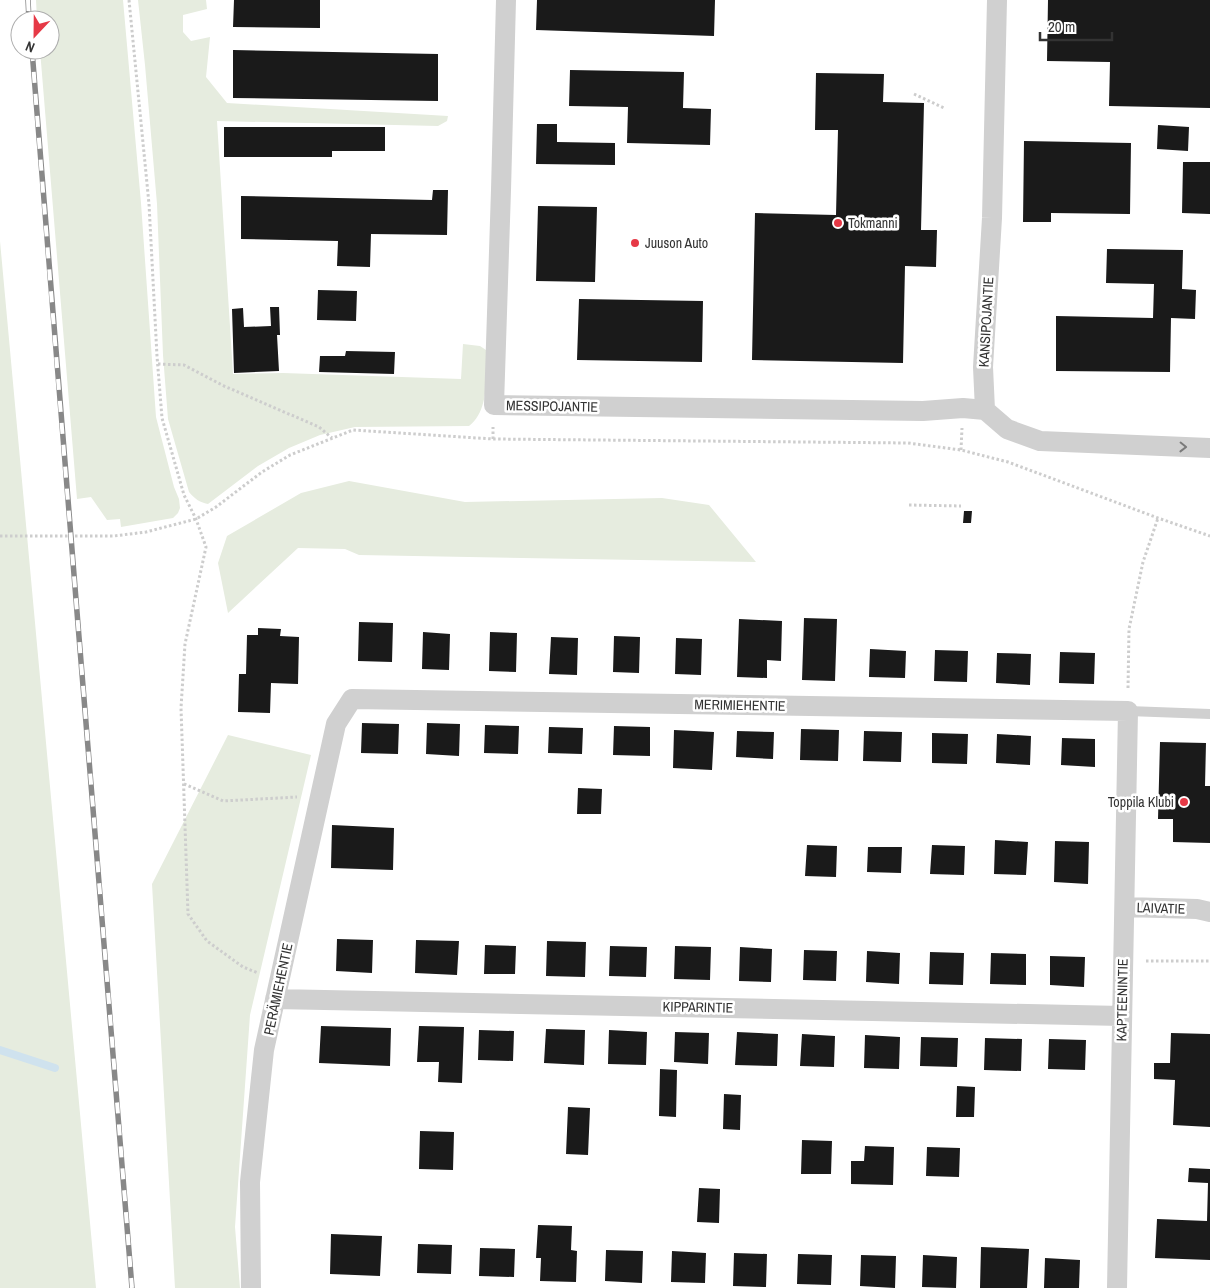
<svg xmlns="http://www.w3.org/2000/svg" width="1210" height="1288" viewBox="0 0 1210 1288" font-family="'Archivo Narrow',sans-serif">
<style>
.green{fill:#e6ecdf}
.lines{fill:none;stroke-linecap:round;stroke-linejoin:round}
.stream{stroke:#cfe2ee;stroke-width:8}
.building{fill:#1a1a1a}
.path{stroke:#cdcdcd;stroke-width:3;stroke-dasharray:2.5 2.5;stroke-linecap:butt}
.service{stroke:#d0d0d0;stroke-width:10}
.minor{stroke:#d0d0d0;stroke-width:20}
.rail-casing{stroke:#888;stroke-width:5.5}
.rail{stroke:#fff;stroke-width:4;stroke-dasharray:11;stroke-linecap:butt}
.oneway{stroke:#7a7a7a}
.poi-dot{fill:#e63946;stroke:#fff;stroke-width:2}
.labels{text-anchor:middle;stroke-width:5;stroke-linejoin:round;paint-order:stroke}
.poi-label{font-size:14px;fill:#333;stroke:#fff;text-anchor:start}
.street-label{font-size:14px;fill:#333;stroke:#fff}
</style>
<rect width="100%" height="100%" fill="#fff"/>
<path class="green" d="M36,0H123L141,203L156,417L174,487L179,499L180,508L178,513L173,518L121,527L120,519L107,520L91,497L77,499L40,50H50V20H37Z
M138,0H206L207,9L183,15V32L191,41L210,37L206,77L227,103L448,116L447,121L438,126L217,121L233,374L283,373L461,379L463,344L480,346L486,350C486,374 490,410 469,426L355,427L320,435L289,448L258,466L208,504C199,502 195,499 189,492L168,419L163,355L157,204L145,65Z
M0,241L96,1288H0Z
M349,481L465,502L662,498L709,505L756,562L359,555L345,549L298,548L228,613L218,563L227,536L301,493Z
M228,735L311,755L250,1015L235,1227L240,1288H175L152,884Z"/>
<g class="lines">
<path class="stream" d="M0,1050L55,1068"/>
</g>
<path class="building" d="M234,0H320V28L233,27Z
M537,0H715L714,36L536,30Z
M1048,0H1210V108L1109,106L1110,62L1047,61Z
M233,50L438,54V101L233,98Z
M570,70L684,72L683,108L711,109L710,145L627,143L628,107L569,106Z
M816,73L884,74L883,102L924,103L921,230H937L936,267L905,266L903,363L752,360L755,213L836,215L838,130H815Z
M537,124H557V142L615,143V165L536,164Z
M1158,125L1189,127L1188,151L1157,149Z
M224,127H385V151H332V157H224Z
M1024,141L1131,143L1130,214L1051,213V222H1023Z
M1183,162H1210V214L1182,213Z
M433,190H448L447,235L371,234L370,267L337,266L338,241L241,239V196L432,200Z
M538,206L597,207L595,282L536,281Z
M1107,249L1183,250L1182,289L1196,290L1195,319L1171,318L1170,372L1056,371V316L1153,318L1154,284L1106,283Z
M318,290L357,291L356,321L317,320Z
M579,299L703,301L702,362L577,360Z
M270,307H279L280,335H277L279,371L234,373L232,309L243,308L244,327L271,326Z
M346,351L395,352L394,374L319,372L320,356H345Z
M964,511H972L971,523H963Z
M804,618L837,619L835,681L802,680Z
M739,619L782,621L781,661L767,660V678L737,677Z
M359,622L393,623L392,662L358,661Z
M258,628L281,629L280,636L299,637L298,684L271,683L270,713L238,712L239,674H246L247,635H258Z
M423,632L450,634L449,670L422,669Z
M490,632L517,633L516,672L489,671Z
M614,636L640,637L639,673L613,672Z
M551,637L578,638L577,675L549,674Z
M676,638L702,639L701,675L675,674Z
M870,649L906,651L905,678L869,677Z
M935,650L968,651L967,682L934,681Z
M1060,652L1095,653L1094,684L1059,683Z
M997,653L1031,654L1030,685L996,683Z
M362,723L399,724L398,754L361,753Z
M427,723L460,724L459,756L426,754Z
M485,725L519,726L518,754L484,753Z
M614,726L650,727V756L613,755Z
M549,727L583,728L582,754L548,753Z
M801,729L839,730L838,761L800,760Z
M674,730L714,732L712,770L673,768Z
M737,731L774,732L773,759L736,757Z
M864,731L902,732L901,762L863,761Z
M932,733L968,734L967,764L932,763Z
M997,734L1031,736L1030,765L996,763Z
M1062,738L1095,739V767L1061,765Z
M1160,742L1206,743L1205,786H1210V843L1173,842V819H1158Z
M578,788L602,789L601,814H577Z
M332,825L394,828L393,870L331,868Z
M995,840L1028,842L1026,875L994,874Z
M1055,841L1089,842L1088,884L1054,882Z
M807,845L837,846L836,877L805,876Z
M932,845L965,846L964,875L930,874Z
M868,847H902L901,873L867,872Z
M337,939L373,940L372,973L336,971Z
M416,940L459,941L457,975L415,973Z
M547,941L586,942L585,977L546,976Z
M485,945L516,946L515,974H484Z
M610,946L647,947L646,977L609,976Z
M675,946L711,947L710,980L674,979Z
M740,947L772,949L771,982L739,981Z
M804,950L837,951L836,981L803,980Z
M867,951L900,953L899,984L866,982Z
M930,952L964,953L963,985L929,984Z
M991,953L1026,954V985L990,984Z
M1050,956L1085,957L1084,987L1050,985Z
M321,1026L391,1028L390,1066L319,1063Z
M419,1026L464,1027L462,1083L438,1082L439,1062H417Z
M546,1029L585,1030L584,1065L544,1063Z
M479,1030L514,1031L513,1061L478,1060Z
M609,1030L647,1032L646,1065L608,1064Z
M675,1032L709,1033L708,1064L674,1062Z
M737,1032L778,1034L777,1066L735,1065Z
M1171,1033L1210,1034V1127L1173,1125L1175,1080L1154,1079V1063H1170Z
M802,1034L835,1036L834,1067L800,1066Z
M865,1035L900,1037L899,1069L864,1068Z
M921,1037L958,1038L957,1067L920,1066Z
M985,1038L1022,1039L1021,1071L984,1070Z
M1049,1039L1086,1040L1085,1070L1048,1069Z
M660,1069L677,1070L676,1117L659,1116Z
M957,1086L975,1087L974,1117H956Z
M724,1094L741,1095L740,1130L723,1129Z
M568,1107L590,1108L588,1155L566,1154Z
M420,1131L454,1132L453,1170L419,1169Z
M802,1140L832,1141L831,1174H801Z
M865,1146L894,1147L893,1185L851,1184V1161H864Z
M927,1147L960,1148L959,1177L926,1176Z
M1189,1168L1210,1169V1260L1155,1258L1157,1219L1207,1221L1208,1183L1188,1182Z
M699,1188L720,1189L719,1223L697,1222Z
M538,1225L572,1226L571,1250L577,1251L576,1282L540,1281L541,1258H536Z
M331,1234L382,1236L380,1276L330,1274Z
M418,1244L452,1245L451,1274L417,1273Z
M981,1247L1029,1249L1027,1288H980Z
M480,1248L515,1249L514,1277L479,1276Z
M606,1250L643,1251L642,1283L605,1281Z
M672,1251L706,1253L705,1283L671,1282Z
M734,1253L767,1254L766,1287L733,1286Z
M798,1254L832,1255L831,1285L797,1284Z
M861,1255L896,1256L895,1288L860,1286Z
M923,1255L957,1257L956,1288L922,1287Z
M1045,1258L1080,1260L1079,1288H1044Z"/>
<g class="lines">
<path class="path" d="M129,0L149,204L157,356L162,418L184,495L196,519L206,547L185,644L181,708L188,914L207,941L243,967L258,973
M914,94L944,108
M158,364L184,365L224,386L319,427L332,438
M493,439V427
M961,450L962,428
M909,505L961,506
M0,536H114L146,532L196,519L216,507L262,472L290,455L353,430L493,439L908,443L961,450L1008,462L1158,518L1210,536
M1128,688L1129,629L1143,562L1158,518
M184,784L223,801L297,797
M1146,961H1210"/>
<path class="service" d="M1128,711L1210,714"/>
<path class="minor" d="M506,0L501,190L494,405L923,411L963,408L985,410
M997,0L992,218L983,367L985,410L1007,429L1040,441L1210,448
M1125,907L1197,909L1210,912
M275,999L1122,1016
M251,1288L250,1182L264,1050L336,724L352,699L1128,711L1117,1288"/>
<defs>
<path id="rail" d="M28,0L29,20
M32,50C64,463 99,875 132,1288"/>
</defs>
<use href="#rail" class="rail-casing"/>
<use href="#rail" class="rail"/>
</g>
<defs><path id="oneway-chevron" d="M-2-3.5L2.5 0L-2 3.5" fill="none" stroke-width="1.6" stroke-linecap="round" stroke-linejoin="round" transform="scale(1.25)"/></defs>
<use class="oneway" href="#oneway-chevron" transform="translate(1183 447) rotate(1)"/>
<g class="poi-dot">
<circle cx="838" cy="223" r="5"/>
<circle cx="635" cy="243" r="5"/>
<circle cx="1184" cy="802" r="5"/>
</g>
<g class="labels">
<g class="poi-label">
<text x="848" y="228">Tokmanni</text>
<text x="645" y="248">Juuson Auto</text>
<text x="1174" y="807" text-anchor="end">Toppila Klubi</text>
</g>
<g class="street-label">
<text transform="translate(986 322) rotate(-87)" y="5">KANSIPOJANTIE</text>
<text transform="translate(552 406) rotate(1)" y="5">MESSIPOJANTIE</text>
<text transform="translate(740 705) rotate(1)" y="5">MERIMIEHENTIE</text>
<text transform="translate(1161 908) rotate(2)" y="5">LAIVATIE</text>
<text transform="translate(278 989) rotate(-78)" y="5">PERÄMIEHENTIE</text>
<text transform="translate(1122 1000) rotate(-89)" y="5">KAPTEENINTIE</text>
<text transform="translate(698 1007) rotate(1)" y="5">KIPPARINTIE</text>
</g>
</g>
<g transform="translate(35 35) rotate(202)"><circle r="24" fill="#ffffff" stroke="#adadad"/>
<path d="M0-4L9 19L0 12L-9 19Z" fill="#e63946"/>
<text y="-8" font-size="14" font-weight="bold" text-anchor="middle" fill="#333333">N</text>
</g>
<path d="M1040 32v8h72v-8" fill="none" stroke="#333333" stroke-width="2.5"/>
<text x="1048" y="32" font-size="15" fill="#333333" stroke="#ffffff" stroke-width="4" paint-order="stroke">20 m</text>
</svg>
